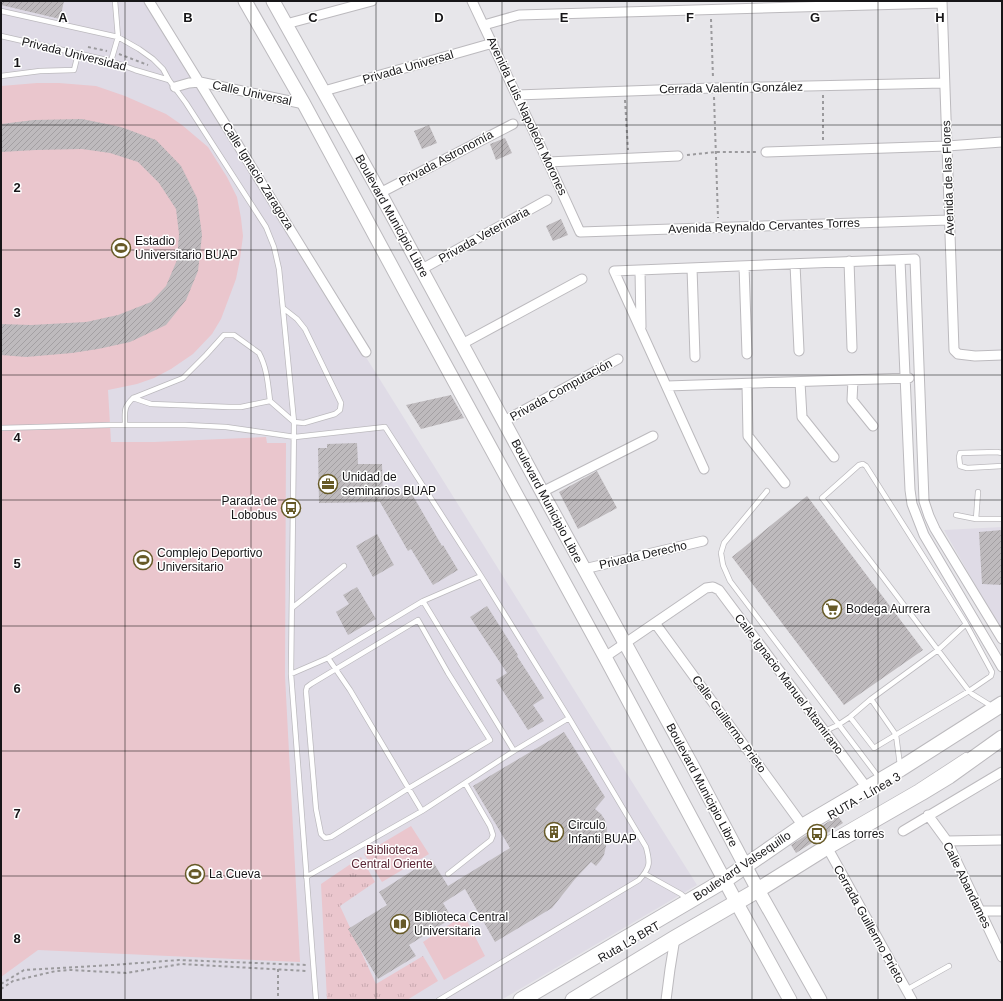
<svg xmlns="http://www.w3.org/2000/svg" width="1003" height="1001" viewBox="0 0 1003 1001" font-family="Helvetica,sans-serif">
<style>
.built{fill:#dfdbe6}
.grass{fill:url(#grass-tufts)}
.park{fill:#eac6cd}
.building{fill:url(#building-hatch)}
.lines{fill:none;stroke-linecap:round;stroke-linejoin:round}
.lane-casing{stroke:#bcbabe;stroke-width:6}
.street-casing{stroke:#bcbabe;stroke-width:11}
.secondary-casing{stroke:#bcbabe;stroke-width:15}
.primary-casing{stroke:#bcbabe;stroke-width:17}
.path{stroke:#9b9a9d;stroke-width:2;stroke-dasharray:3 3;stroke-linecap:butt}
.lane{stroke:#fff;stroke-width:4.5}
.street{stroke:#fff;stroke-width:9}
.secondary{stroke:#fff;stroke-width:13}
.primary{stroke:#fff;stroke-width:15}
.grid{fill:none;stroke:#171618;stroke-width:1;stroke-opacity:0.55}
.labels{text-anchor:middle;stroke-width:3;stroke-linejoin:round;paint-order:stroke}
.street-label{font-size:12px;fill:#171618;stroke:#fff}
.poi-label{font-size:12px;fill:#171618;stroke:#fff;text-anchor:start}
.park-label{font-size:12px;fill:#592634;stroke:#fff}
.grid-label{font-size:13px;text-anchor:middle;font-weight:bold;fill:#171618;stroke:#fff;stroke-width:3;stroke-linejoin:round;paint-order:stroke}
</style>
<defs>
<pattern id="grass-tufts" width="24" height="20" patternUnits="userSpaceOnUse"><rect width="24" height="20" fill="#eac6cd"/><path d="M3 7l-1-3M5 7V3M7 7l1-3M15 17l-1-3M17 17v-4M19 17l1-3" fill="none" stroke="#c8a9af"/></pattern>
<pattern id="building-hatch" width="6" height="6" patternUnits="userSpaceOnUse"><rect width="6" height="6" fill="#bebabd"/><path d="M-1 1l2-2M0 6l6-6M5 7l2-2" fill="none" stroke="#a39fa2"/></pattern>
</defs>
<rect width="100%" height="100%" fill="#e7e6ea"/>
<path class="built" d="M1,1H143L588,712L697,885L501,1000H1Z
M1002,527V632L944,530Z"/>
<path class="grass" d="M361,857L375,882L340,906L376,984L423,956L438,981L407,1000H327L321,884Z"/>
<path class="park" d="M37,83H59L96,86L125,96L166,114L182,125L208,147L227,177L237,197L241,218L243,236L240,259L236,279L221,319L212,334L193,354L171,369L154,378L137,384L108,390L111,442H154L266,437L267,443H286L285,676L300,962L38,950L1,977V86Z
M411,826L429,854L382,882L364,854Z
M464,915L485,956L444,980L423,942Z"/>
<path class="building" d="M1,1H64L60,19L1,5Z
M82,119L121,127L156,140L181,166L197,198L202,235L198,271L186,300L166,325L130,342L98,349L72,353L26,357L1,355V324L31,325L86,322L118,315L151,302L166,286L177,260L179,234L176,209L159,183L138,162L110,153L82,149L36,150L1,152V124L34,120Z
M429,125L437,143L422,149L414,131Z
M505,138L512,153L496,160L490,144Z
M561,219L568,235L553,241L546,226Z
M451,395L464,418L421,429L406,405Z
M357,443L358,464H382L383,497L396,490L399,495L409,489L442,546L443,545L458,570L433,585L411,549L408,551L380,502L319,503L318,448H327V444Z
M597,471L617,508L578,529L559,492Z
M807,496L923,650L844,705L732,557Z
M1002,530V585L982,584L979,532Z
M377,534L394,565L373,577L356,546Z
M357,587L376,619L348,635L336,612L349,604L343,595Z
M487,606L518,655L517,656L544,698L533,705L544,721L528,730L496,680L507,673L470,617Z
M564,732L605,797L595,809L601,814L605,820L607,827L606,846L604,855L601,860L596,866L591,862L575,879L552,908L495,942L465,889L443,903L452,918L409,945L416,956L378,979L348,929L387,905L379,892L431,859L448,886L510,848L473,786Z
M838,816L843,823L796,853L791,845L808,834Z"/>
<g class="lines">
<defs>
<path id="lane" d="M1,11L118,37L139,49L153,59L163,69L169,80L186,103L266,227L274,247L279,269L294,422L291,674L316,1000
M1,36L111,61L135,70L169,80
M111,61L118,37L115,1
M1,76L40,71L74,70L78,54
M270,401C268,384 267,368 259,353L234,335H224L206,355L183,378L133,398L151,404L229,407H241L270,401L294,422L304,423L335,414L340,410L341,403L305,329L297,319L283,308
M125,425C125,411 123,408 133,398
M1,428L110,425H185L226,427L295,437L385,427L481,576L569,718L646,847C650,862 651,867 639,880L439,1000
M1002,453L997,452L960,453L959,457L960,466L967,468L1002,466
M767,491L724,543L721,553L723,565L730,581L880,779
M956,515L976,519H1002
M976,519L978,492
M423,601L514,751
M292,608L344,566
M418,620L448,673L490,740L409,788L331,837L325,838L321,834L316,809L306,691L307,687L311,684L336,669Z
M328,658L350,690L422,811
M291,674L328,658L423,601L481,576
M871,699L896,735L900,765
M850,717L874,748L969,691L991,676L992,672L966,624L956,608L866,466L863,464L859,465L822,498L882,576L950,666L969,691L972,694L993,707
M825,731L838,725L850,717L871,699L938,650L966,624
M827,839L917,787L966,755
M448,874L491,840L493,835L490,826L465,783
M645,874L681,894L688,900
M306,877L422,811L514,751L569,718
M906,990L949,966"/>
<path id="street" d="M149,1L366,352
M472,1L548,162L580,232L949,220
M942,1L954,350L958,354L975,356L1002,355
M286,24L372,1
M484,25L519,15L942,3
M175,87L189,83L200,82L304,104
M324,91L493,43
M517,95L713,88L944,83
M766,152L947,146L1002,142
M548,162L678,156
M380,193L513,124
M900,260L910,490L912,504L924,535L1002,667
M849,261L852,348
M795,264L799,351
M744,266L747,354
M692,268L695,357
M422,269L547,200
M640,270L641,327
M462,344L582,279
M853,380L852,400L873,426
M800,382L802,417L834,457
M747,384L748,436L785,483
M667,386L909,378
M504,421L618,359
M704,469L614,271L915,259L924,501L929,516L935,529L1002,639
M542,492L653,436
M584,569L703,541
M655,623L803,826
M605,657L706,588L713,587L719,590L867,788
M928,815L947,841L1002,957
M903,831L1002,772
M947,841L1002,840
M827,847L912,1000
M980,911H1002
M666,1000L670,969L675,938"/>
<path id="secondary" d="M245,1L304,104L406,293L605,657L734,898L790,1000
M273,1L380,193L542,492L693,767L758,890L820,1000"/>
<path id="primary" d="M521,1000L725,880L803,826L900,769L1002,704
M573,1000L675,938L758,890L827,847L921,793L949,776L1002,738"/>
</defs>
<use href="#lane" class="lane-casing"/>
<use href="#street" class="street-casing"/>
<use href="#secondary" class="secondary-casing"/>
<use href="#primary" class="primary-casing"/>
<path class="path" d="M711,19L713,78
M88,47L107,51
M119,54L148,65
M823,95V141
M714,97L718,218
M625,100L628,150
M687,155L716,152H757
M278,969V1000
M1,984L24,970L113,965L179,960L307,965
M1,989L13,981L56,971L71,970L126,973L181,964L307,971"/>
<use href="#lane" class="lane"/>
<use href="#street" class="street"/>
<use href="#secondary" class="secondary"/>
<use href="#primary" class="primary"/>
</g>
<path class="grid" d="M125,1V1000M251,1V1000M376,1V1000M502,1V1000M627,1V1000M752,1V1000M878,1V1000M1,125H1002M1,250H1002M1,375H1002M1,500H1002M1,626H1002M1,751H1002M1,876H1002"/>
<defs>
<symbol id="stadium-ring" viewBox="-11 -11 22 22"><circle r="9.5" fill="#fff" stroke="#675a27" stroke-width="1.5"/><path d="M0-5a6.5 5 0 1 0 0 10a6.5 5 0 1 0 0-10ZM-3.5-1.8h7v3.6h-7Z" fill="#675a27"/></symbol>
<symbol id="office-ring" viewBox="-11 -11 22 22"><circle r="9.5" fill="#fff" stroke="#675a27" stroke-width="1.5"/><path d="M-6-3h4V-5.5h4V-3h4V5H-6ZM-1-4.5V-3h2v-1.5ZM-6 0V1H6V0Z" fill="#675a27"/></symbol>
<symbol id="bus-ring" viewBox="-11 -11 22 22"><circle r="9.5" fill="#fff" stroke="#675a27" stroke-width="1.5"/><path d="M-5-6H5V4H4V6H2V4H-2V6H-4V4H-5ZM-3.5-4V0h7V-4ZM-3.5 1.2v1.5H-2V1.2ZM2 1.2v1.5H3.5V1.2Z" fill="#675a27"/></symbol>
<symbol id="supermarket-ring" viewBox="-11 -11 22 22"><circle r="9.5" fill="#fff" stroke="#675a27" stroke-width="1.5"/><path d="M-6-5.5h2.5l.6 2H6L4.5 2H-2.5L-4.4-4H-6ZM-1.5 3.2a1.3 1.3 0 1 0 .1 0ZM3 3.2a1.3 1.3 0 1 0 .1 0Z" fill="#675a27"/></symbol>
<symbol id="building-ring" viewBox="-11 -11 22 22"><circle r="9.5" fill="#fff" stroke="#675a27" stroke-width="1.5"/><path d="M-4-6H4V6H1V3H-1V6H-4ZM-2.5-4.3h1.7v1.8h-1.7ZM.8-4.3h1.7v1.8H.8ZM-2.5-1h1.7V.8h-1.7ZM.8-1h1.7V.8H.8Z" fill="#675a27"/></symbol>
<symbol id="library-ring" viewBox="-11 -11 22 22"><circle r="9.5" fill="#fff" stroke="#675a27" stroke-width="1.5"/><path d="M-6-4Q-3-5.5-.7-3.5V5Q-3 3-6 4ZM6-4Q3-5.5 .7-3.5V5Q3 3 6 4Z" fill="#675a27"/></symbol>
</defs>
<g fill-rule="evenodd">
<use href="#stadium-ring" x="110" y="237" width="22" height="22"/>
<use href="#office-ring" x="317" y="473" width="22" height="22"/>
<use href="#bus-ring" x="280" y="497" width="22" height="22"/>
<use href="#stadium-ring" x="132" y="549" width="22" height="22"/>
<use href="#supermarket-ring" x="821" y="598" width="22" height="22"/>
<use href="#building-ring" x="543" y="821" width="22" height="22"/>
<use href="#bus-ring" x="806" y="823" width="22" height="22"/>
<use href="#stadium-ring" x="184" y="863" width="22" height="22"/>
<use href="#library-ring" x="389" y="913" width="22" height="22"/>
</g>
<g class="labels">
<g class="street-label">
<text transform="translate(74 54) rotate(14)" y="4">Privada Universidad</text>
<text transform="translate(408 67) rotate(-16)" y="4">Privada Universal</text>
<text transform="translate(731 88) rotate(-1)" y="4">Cerrada Valentín González</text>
<text transform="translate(252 93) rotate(12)" y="4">Calle Universal</text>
<text transform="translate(527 116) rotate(65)" y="4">Avenida Luis Napoleón Morones</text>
<text transform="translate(446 158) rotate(-28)" y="4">Privada Astronomía</text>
<text transform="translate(258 176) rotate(58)" y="4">Calle Ignacio Zaragoza</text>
<text transform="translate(948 178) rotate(-92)" y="4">Avenida de las Flores</text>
<text transform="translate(392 216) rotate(61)" y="4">Boulevard Municipio Libre</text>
<text transform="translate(764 226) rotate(-2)" y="4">Avenida Reynaldo Cervantes Torres</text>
<text transform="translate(484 235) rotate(-29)" y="4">Privada Veterinaria</text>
<text transform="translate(561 390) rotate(-29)" y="4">Privada Computación</text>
<text transform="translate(547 501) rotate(62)" y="4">Boulevard Municipio Libre</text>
<text transform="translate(643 555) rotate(-13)" y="4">Privada Derecho</text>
<text transform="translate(789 684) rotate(53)" y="4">Calle Ignacio Manuel Altamirano</text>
<text transform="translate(729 724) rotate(54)" y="4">Calle Guillermo Prieto</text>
<text transform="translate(702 785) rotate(62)" y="4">Boulevard Municipio Libre</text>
<text transform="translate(864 796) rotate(-30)" y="4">RUTA - Línea 3</text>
<text transform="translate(742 866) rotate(-34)" y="4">Boulevard Valsequillo</text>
<text transform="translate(967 885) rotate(64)" y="4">Calle Abandames</text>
<text transform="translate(869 924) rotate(61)" y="4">Cerrada Guillermo Prieto</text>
<text transform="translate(629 942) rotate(-30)" y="4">Ruta L3 BRT</text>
</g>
<g class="poi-label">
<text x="135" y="245">Estadio<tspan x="135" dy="14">Universitario BUAP</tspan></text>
<text x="342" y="481">Unidad de<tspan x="342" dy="14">seminarios BUAP</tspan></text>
<text x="277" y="505" text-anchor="end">Parada de<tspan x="277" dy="14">Lobobus</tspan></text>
<text x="157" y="557">Complejo Deportivo<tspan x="157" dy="14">Universitario</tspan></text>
<text x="846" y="613">Bodega Aurrera</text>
<text x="568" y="829">Circulo<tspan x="568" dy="14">Infanti BUAP</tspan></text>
<text x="831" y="838">Las torres</text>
<text x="209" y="878">La Cueva</text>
<text x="414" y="921">Biblioteca Central<tspan x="414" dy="14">Universitaria</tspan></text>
</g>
<g class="park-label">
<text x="392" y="854">Biblioteca<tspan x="392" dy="14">Central Oriente</tspan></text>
</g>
</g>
<g class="grid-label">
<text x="63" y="22">A</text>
<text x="188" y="22">B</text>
<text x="313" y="22">C</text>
<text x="439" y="22">D</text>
<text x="564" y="22">E</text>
<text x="690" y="22">F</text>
<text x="815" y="22">G</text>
<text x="940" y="22">H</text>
<text x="17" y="67">1</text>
<text x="17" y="192">2</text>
<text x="17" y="317">3</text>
<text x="17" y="442">4</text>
<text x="17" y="568">5</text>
<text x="17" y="693">6</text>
<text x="17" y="818">7</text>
<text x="17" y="943">8</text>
</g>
<rect width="1003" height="1001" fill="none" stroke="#171618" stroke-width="4"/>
</svg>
